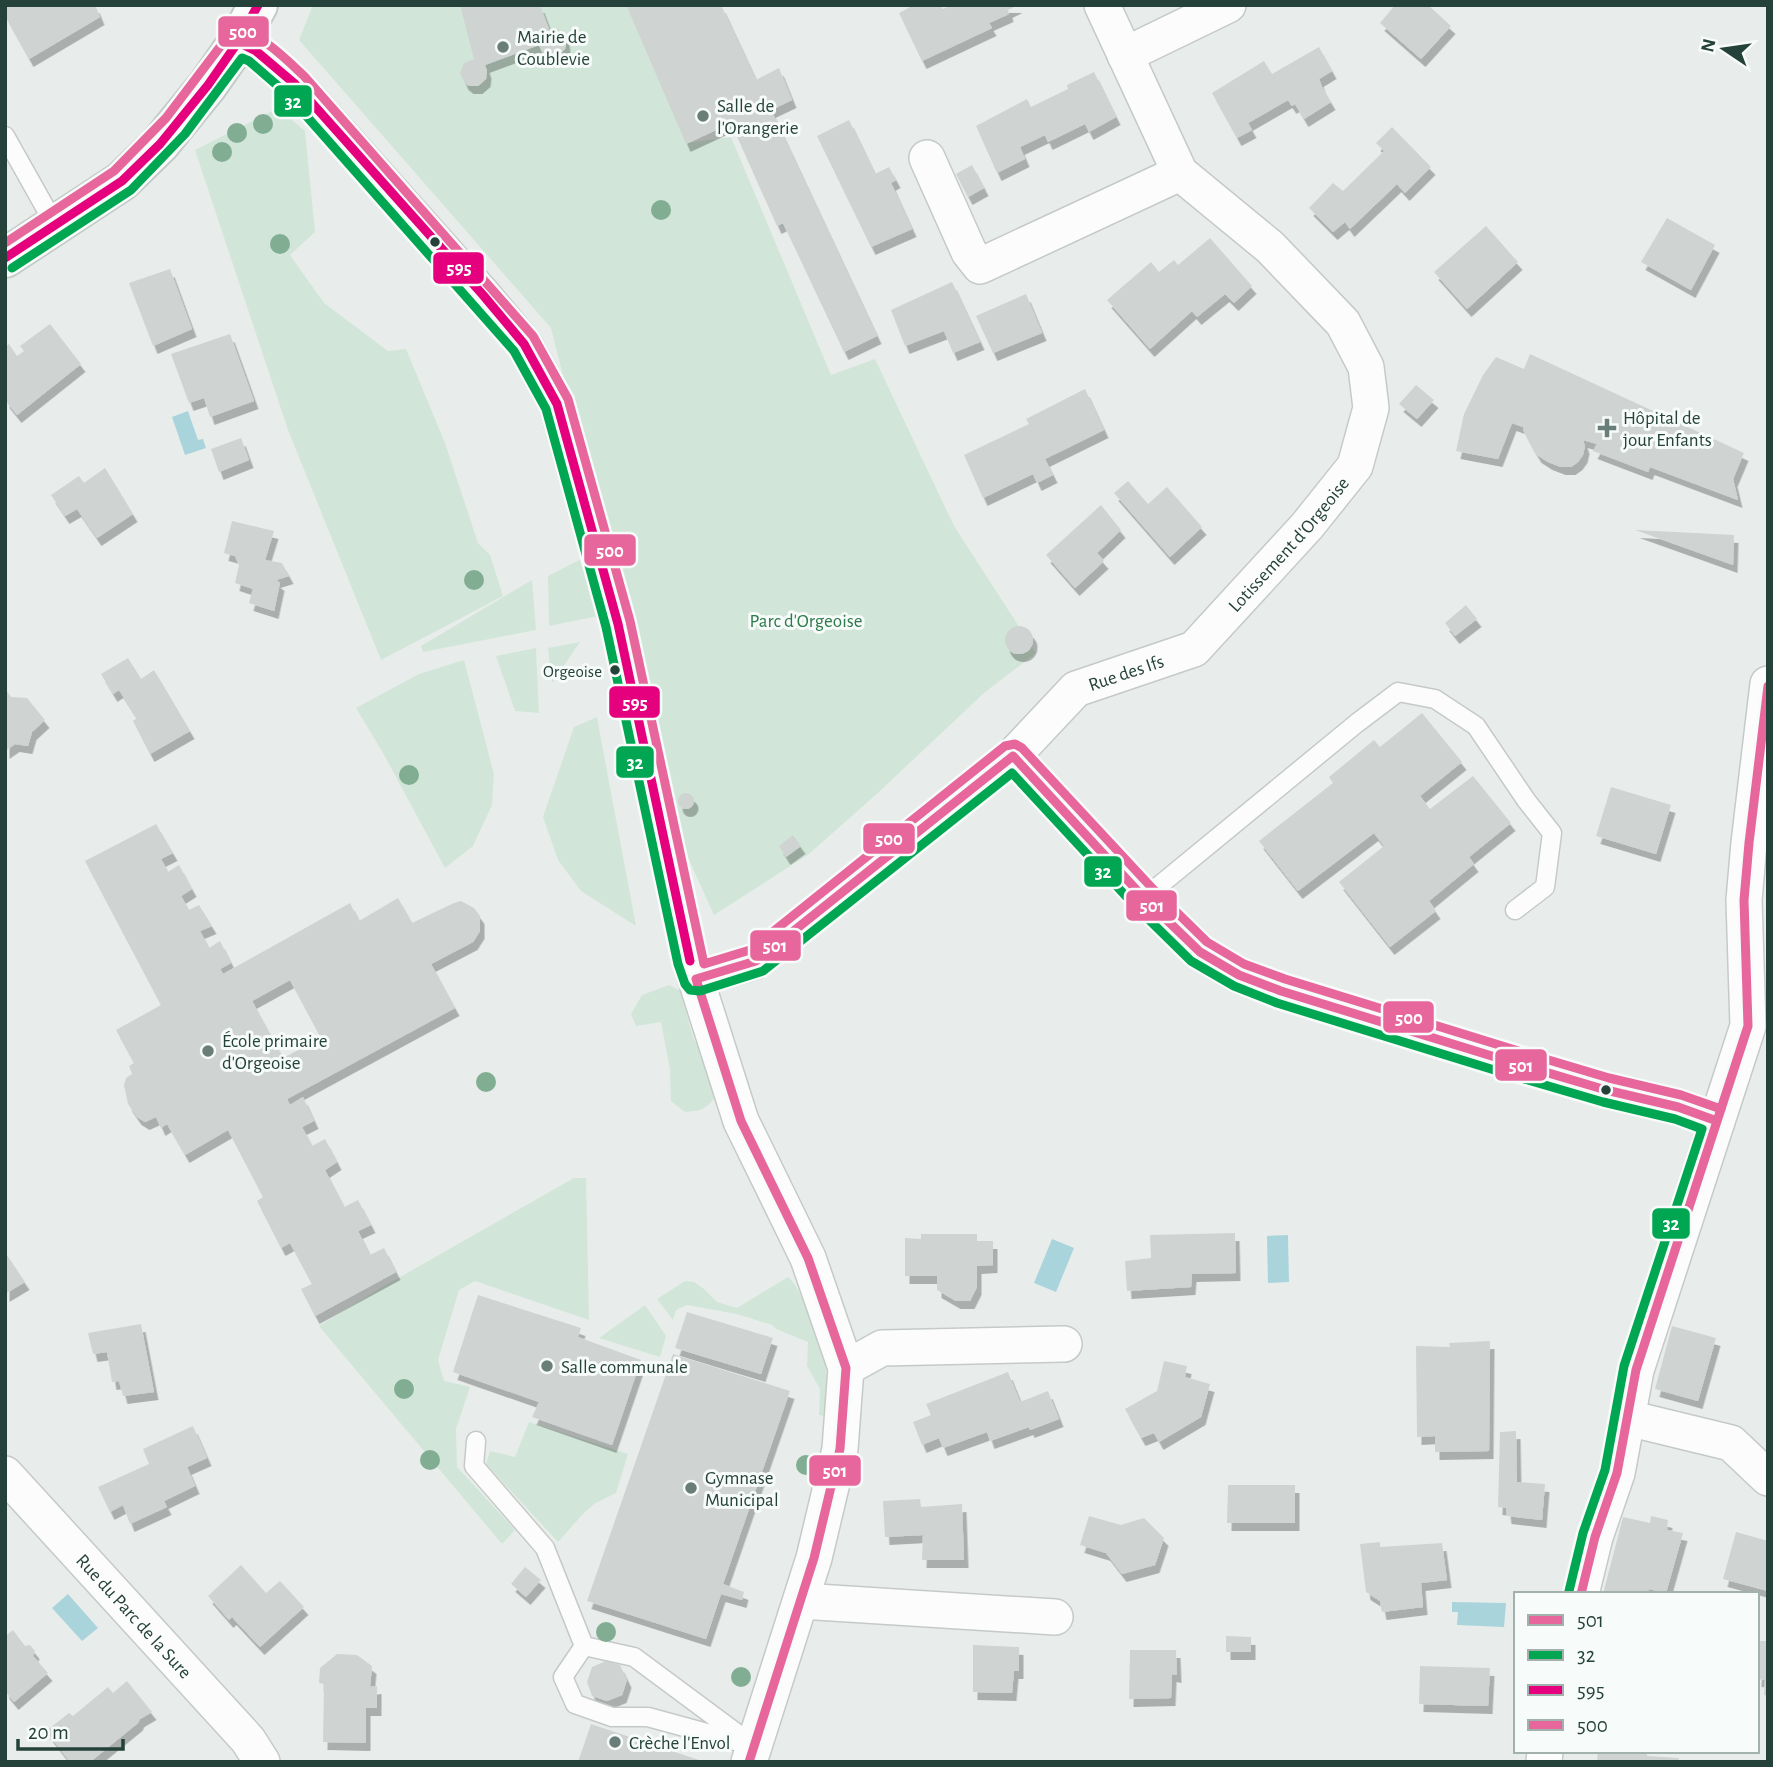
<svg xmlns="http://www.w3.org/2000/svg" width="1773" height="1767" viewBox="0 0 1773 1767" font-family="'Alegreya Sans',sans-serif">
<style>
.green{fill:#d1e6d8}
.water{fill:#a9d4db}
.building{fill:#cfd4d2;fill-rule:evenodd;filter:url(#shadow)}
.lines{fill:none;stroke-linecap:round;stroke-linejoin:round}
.lane-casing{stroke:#c5cac8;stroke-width:21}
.street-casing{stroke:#c5cac8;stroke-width:38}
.secondary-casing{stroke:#c3cbc8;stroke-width:42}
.lane{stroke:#fcfcfc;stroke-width:18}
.street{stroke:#fcfcfc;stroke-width:35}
.secondary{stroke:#fcfcfc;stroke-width:38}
.bus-1-casing{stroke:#f7fbf9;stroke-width:14}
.bus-2-casing{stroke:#f7fbf9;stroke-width:14}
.bus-3-casing{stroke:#f7fbf9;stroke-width:14}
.bus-4-casing{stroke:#f7fbf9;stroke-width:14}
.bus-1{stroke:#e7679c;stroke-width:9}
.bus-2{stroke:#00a651;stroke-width:9}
.bus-3{stroke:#e5007d;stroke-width:9}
.bus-4{stroke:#e7679c;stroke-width:9}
.tree{fill:#81ae93}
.poi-dot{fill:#697e78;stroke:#f7fbf9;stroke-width:2.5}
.bus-dot{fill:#24423a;stroke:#f7fbf9;stroke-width:2.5}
.labels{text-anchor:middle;stroke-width:6;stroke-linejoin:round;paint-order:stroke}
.bus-label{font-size:17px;fill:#24423a;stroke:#f7fbf9;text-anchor:end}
.poi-label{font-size:19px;fill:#24423a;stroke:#f7fbf9;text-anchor:start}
.street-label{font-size:19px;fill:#24423a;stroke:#f7fbf9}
.park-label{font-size:19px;fill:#2d7a4b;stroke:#f7fbf9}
.line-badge{stroke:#f7fbf9;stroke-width:2.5}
.badge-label{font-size:19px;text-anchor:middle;font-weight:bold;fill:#fff}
</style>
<defs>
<filter id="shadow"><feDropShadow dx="4.5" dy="8" stdDeviation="0" flood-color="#0004"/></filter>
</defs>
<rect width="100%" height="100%" fill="#e8edeb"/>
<path class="green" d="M313,5H626L686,143L731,137L831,375L875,359L954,526L1036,653L984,693L880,791L809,854L714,915L680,840L551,328L299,40Z
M278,108L305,131L315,232L290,255L324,303L388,351L406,349L445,443L478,543L490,555L503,596L381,660L288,430L195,150Z
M587,556L603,615L549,626L548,576Z
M532,580L536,630L423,652L421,646Z
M580,642L552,683L548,648Z
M536,648L539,713L515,711L496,656Z
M464,660L494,774L492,805L473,846L445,868L383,753L356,708L419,674Z
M597,717L600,734L636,926L581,891L558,860L543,817L574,727Z
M669,985L680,991L694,1040L705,1048L711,1067L707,1075L715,1098C704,1110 701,1111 685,1112L671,1101L670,1069L661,1022L636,1026L631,1014L642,995Z
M574,1178H586L589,1320L475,1281L459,1290L438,1360L444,1381L470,1387L456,1429L457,1467L515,1530L502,1544L319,1326L379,1289Z
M788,1277C797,1285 800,1294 805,1305C825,1347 829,1371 828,1417L819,1415L820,1389L807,1366L808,1342L776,1329L772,1325L737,1314L687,1305L676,1310L673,1320L657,1299L685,1281L694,1282L704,1289L717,1302L737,1308Z
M645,1305L666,1336L660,1357L599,1338Z
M529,1422L628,1454L616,1493L594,1504L582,1515L558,1542L486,1464L490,1451L515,1457Z"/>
<path class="water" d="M188,411L198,440L203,439L206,448L185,455L172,417Z
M1288,1235L1289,1282L1268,1283L1267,1236Z
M1052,1239L1074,1248L1056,1292L1034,1283Z
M68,1594L98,1628L82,1641L52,1608Z
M1452,1602L1506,1603L1504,1627L1457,1625L1458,1612H1452Z"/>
<path class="building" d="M5,5H95L100,17L29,59L5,16Z
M460,5H540L549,29L560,30L565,37L566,45L565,49L560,54L550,56L542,52L539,45L485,65L487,71L486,79L478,86H469L464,82L460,73L464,63L474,59Z
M626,5H721L756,80L779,68L792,100L771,110L877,336L844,352L783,223L777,226L731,123L686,144Z
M914,5H940L943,9L952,5H1018L1008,10L1009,14L989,23L992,28L922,61L899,13Z
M1395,5H1428L1451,26L1421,59L1380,23Z
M1319,47L1332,71L1319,79L1322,87L1331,102L1304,119L1295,104L1292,106L1288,100L1248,123L1252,130L1237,138L1212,93L1264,61L1272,74Z
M1094,72L1116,117L1089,132L1085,124L1048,142L1045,135L1020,147L1025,159L997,173L976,126L1027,99L1031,107L1068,89L1067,85Z
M849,120L875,174L889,167L896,180L891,183L912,229L871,247L817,136Z
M1392,127L1431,167L1405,193L1397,184L1350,229L1345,222L1333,232L1309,208L1333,183L1343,191L1384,151L1376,143Z
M972,165L984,188L968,197L956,174Z
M1667,218L1715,245L1691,290L1641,262Z
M1486,226L1518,262L1467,309L1434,272Z
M1210,238L1252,286L1234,303L1225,294L1197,317L1192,311L1150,349L1107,300L1151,262L1159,272L1174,260L1178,265Z
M170,269L192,329L153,346L129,283Z
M952,282L980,342L953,353L944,331L905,346L891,310Z
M1026,294L1042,333L993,353L976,316Z
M50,324L81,364L17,415L5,400V347L9,344L17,356L24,351L20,346Z
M230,334L254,401L210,417L204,398L189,403L171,354Z
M1530,354L1744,453L1733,479L1738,500L1650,467L1648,472L1593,451L1597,444L1583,440L1585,446L1583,455L1578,462L1571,467H1561L1548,462L1537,455L1529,442L1524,432L1523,427L1512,423L1498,459L1456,451L1464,414L1483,375L1496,357L1524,369Z
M1416,385L1434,400L1417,419L1399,404Z
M1085,389L1104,430L1045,459L1053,475L1037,483L1033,474L983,498L964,455L1029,424L1026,419Z
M241,438L249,460L219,472L211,449Z
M105,468L133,514L97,538L77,509L65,516L51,495L79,476L84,483Z
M1128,481L1148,504L1167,487L1202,527L1170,557L1114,493Z
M1101,505L1121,530L1097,553L1104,561L1075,588L1046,555Z
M232,521L274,531L265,560L282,563L289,576L276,580L280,583L274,611L249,603L253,589L235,583L239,565L235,556L224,553Z
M1635,530L1734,535L1733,565L1708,556Z
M1466,605L1477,619L1455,636L1445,623Z
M1005 640a14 14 0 1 1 28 0a14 14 0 1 1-28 0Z
M128,658L141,679L154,670L190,731L150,754L133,721L137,718L119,690L113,694L101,674Z
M5,688L11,697L27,698L45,720L32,732L28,746L15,744L5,751Z
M1422,713L1462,762L1420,796L1430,809L1473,776L1511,823L1469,857L1474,864L1429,901L1436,911L1390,947L1339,882L1384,846L1374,833L1298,891L1259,841L1333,783L1329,777L1374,740L1380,747Z
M1611,787L1671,805L1656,854L1596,836Z
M678 801a8 8 0 1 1 16 0a8 8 0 1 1-16 0Z
M156,824L173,853L161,859L168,872L179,865L192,889L181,896L189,910L199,905L212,926L200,931L209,948L220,941L231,963L220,969L223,974L350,903L359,921L398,898L412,923L454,903L461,901L474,908L480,916V931L473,942L431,964L455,1008L287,1099L290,1105L303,1097L314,1121L302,1127L312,1146L325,1139L337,1162L325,1170L344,1207L358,1200L371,1225L358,1231L370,1255L384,1248L396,1272L315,1316L301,1289L312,1284L290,1243L281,1248L257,1201L263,1197L228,1130L185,1155L167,1124L161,1128L156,1117L145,1122L137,1117L128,1104L124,1085L126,1078L132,1074L129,1066L134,1063L116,1030L161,1005L85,861ZM290,980L321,1038L283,1058L252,1001Z
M793,835L801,846L786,857L779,846Z
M1235,1233L1236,1273L1192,1274L1191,1287L1127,1291L1125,1261L1151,1258L1150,1235Z
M921,1234H977V1241H993V1265L977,1266V1287L970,1301H956L937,1290V1276H905V1238L921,1239Z
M5,1252L25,1282L5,1294Z
M478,1295L581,1328L578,1337L641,1360L612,1445L532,1417L539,1402L453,1372Z
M687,1312L773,1338L761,1374L675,1348Z
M141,1324L154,1392L123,1396L119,1381L112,1382L107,1352L93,1354L88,1333Z
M1672,1326L1716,1338L1698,1401L1655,1389Z
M1490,1341L1489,1451L1435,1452V1436L1417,1437L1416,1346L1450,1347L1449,1343Z
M673,1354L790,1391L723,1584L744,1592L742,1600L721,1594L706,1639L587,1601Z
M1164,1361L1187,1366L1185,1377L1210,1384L1201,1417L1159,1442L1154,1433L1141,1438L1125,1409L1157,1391Z
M1008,1372L1020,1402L1048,1391L1059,1419L1030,1430L1029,1427L990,1441L987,1432L943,1448L939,1438L922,1445L913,1422L931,1415L926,1404Z
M193,1426L207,1458L187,1467L195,1486L164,1501L167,1507L130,1524L123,1505L110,1512L98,1487L149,1464L143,1449Z
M1516,1431L1517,1482L1545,1484L1542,1520L1507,1516L1506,1508L1498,1507L1500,1432Z
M1228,1485H1295V1523H1227Z
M920,1499L921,1507L962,1504L964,1560H922L923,1535L885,1537L883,1501Z
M1089,1516L1121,1525L1144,1518L1164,1538L1155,1565L1122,1574L1106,1553L1080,1545Z
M1651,1516L1668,1520L1667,1530L1683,1533L1666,1593L1649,1589L1647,1594H1603L1623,1517L1650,1523Z
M1736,1532L1768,1541V1591L1723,1579Z
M1380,1542V1547L1442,1543L1447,1580L1421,1583L1423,1607L1382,1612L1380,1601L1366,1592L1360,1544Z
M241,1565L266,1593L280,1581L304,1607L260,1647L232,1617L229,1620L208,1596Z
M525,1567L541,1580L526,1597L511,1584Z
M13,1630L25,1646L30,1645L35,1651L33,1656L48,1673L14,1702L5,1691V1636Z
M1226,1636L1251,1637V1652H1226Z
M1759,1641H1768V1696L1764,1695L1765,1680L1757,1679Z
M973,1645L1019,1647V1671H1014L1012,1693L973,1692Z
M1130,1650H1176L1177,1675L1172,1674L1171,1698L1129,1699Z
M337,1654L357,1655L372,1666L370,1687L377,1686V1708H366V1743L323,1742L324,1684L319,1683L320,1668Z
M606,1661L620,1665L627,1680L622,1695L607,1701L592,1696L587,1682L592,1667Z
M1420,1666L1490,1668L1488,1706L1419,1704Z
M127,1681L152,1712L140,1719L138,1723L90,1762H70L46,1731L69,1713L73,1716L108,1687L113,1693Z
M591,1724L702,1761V1762H578Z
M1598,1751H1648L1647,1756L1679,1758L1678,1762H1597Z"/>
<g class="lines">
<defs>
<path id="lane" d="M5,136L55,225
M1144,898L1357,723L1398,692L1435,699L1476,726L1526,800L1552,833L1545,887L1515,910
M476,1441L474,1466L545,1548L584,1646
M584,1646L634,1657L754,1746L648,1717H612L575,1704L563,1677Z"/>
<g id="street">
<path d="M238,42L256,51L295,84L483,295L524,344L557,404L618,624L690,961L741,1121L808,1258L846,1368L840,1449L814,1558L749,1762"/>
<path d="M1125,55L1228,5"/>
<path d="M927,158L969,252L980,266L1180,173"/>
<path d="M1013,756L1144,898L1200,952L1239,975L1281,991L1508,1061L1606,1090L1678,1107L1717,1121"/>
<path id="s1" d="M696,979L756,961L1013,756L1076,689L1194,649L1307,526L1355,466L1371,408L1366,367L1343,323L1270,247L1180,173L1102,5"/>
<path d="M846,1368L882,1348L1064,1344"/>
<path d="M1628,1418L1731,1443L1768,1478"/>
<path id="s2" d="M5,1474L248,1740L262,1762"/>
<path d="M1581,1594L1595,1537L1617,1473L1636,1370L1748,1026L1744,900L1749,843L1768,684"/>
<path d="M801,1601L1055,1617"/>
<path d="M1544,1762L1545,1751"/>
</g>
<path id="secondary" d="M5,258L122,181L160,144L208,85L238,42L258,5"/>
</defs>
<use href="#lane" class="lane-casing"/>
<use href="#street" class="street-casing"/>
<use href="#secondary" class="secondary-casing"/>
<use href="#lane" class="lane"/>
<use href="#street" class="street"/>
<use href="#secondary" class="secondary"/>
<defs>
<path id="bus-1" d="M1013,756L1144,898L1200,952L1239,975L1281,991L1508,1061L1606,1090L1678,1107L1717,1121
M1581,1594L1595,1537L1617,1473L1636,1370L1748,1026L1744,900L1749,843L1768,686
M749,1762L814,1558L840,1449L846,1368L808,1258L741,1121L696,979L756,961L1013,756"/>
<path id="bus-2" d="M12,268L131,190L185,134L242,58L249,61L286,93L514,351L546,409L606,627L678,964L685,984L690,990L700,991L763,971L1012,773L1135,906L1191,961L1234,986L1277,1003L1504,1073L1603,1102L1675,1119L1702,1129L1624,1366L1605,1470L1583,1533L1569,1591"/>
<path id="bus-3" d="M238,42L256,51L295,84L483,295L524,344L557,404L618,624L690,961
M5,258L122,181L160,144L208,85L238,42L258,5"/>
<path id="bus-4" d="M5,243L114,171L166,118L232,31C253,25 289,62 304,76L533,336L568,399L630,621L704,964L750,950L1005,746L1015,744L1022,748L1153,889L1207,942L1244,964L1285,979L1512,1049L1609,1078L1681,1095L1721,1109"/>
</defs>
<use href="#bus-1" class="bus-1-casing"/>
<use href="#bus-2" class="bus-2-casing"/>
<use href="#bus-3" class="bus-3-casing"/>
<use href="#bus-4" class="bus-4-casing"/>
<use href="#bus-1" class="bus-1"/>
<use href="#bus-2" class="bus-2"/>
<use href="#bus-3" class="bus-3"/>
<use href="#bus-4" class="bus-4"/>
</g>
<g class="tree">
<circle cx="263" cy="124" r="10"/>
<circle cx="237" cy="133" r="10"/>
<circle cx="222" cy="152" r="10"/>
<circle cx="661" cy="210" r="10"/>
<circle cx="280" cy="244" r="10"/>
<circle cx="474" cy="580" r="10"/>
<circle cx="409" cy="775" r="10"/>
<circle cx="486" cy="1082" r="10"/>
<circle cx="404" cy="1389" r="10"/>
<circle cx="430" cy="1460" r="10"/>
<circle cx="806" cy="1465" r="10"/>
<circle cx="606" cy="1632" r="10"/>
<circle cx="741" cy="1677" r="10"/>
</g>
<g class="poi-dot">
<circle cx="503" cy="47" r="7"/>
<circle cx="703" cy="116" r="7"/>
<path d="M1603.5 417.5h7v7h7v7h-7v7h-7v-7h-7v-7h7z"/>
<circle cx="208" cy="1051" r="7"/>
<circle cx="547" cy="1366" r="7"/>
<circle cx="691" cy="1488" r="7"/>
<circle cx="615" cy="1742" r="7"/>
</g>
<g class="bus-dot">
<circle cx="435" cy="242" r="6"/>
<circle cx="615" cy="670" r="6"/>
<circle cx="1606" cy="1090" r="6"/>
</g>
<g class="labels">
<g class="bus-label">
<text x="602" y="677">Orgeoise</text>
</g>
<g class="poi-label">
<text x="517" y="43">Mairie de<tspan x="517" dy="22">Coublevie</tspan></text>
<text x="717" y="112">Salle de<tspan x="717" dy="22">l'Orangerie</tspan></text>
<text x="1623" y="424">Hôpital de<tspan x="1623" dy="22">jour Enfants</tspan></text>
<text x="222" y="1047">École primaire<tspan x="222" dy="22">d'Orgeoise</tspan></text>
<text x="561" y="1373">Salle communale</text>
<text x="705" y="1484">Gymnase<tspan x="705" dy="22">Municipal</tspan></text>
<text x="629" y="1749">Crèche l'Envol</text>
</g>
<g class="street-label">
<text dy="7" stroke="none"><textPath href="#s1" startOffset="749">Lotissement d'Orgeoise</textPath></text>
<text dy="7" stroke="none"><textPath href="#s1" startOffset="536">Rue des Ifs</textPath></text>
<text dy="7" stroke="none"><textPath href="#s2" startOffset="192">Rue du Parc de la Sure</textPath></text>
</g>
<g class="park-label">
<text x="806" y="627">Parc d'Orgeoise</text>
</g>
</g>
<g class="line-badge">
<rect x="217" y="15" width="53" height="33" rx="7" fill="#e7679c"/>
<rect x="273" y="84" width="40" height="34" rx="7" fill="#00a651"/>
<rect x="432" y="251" width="53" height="34" rx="7" fill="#e5007d"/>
<rect x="583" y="533" width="54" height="34" rx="7" fill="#e7679c"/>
<rect x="608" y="685" width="53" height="34" rx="7" fill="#e5007d"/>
<rect x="615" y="745" width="40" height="34" rx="7" fill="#00a651"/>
<rect x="862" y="822" width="54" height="33" rx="7" fill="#e7679c"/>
<rect x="1083" y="855" width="40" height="33" rx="7" fill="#00a651"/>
<rect x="1125" y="889" width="53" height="33" rx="7" fill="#e7679c"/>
<rect x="749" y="929" width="53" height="33" rx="7" fill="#e7679c"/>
<rect x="1382" y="1000" width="53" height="34" rx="7" fill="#e7679c"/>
<rect x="1494" y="1048" width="54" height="34" rx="7" fill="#e7679c"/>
<rect x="1651" y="1207" width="40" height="33" rx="7" fill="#00a651"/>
<rect x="808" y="1454" width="54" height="33" rx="7" fill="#e7679c"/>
</g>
<g class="badge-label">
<text x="243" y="38">500</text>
<text x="293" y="108">32</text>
<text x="459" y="274">595</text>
<text x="610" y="557">500</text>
<text x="635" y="709">595</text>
<text x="635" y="769">32</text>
<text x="889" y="845">500</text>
<text x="1103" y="878">32</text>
<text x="1152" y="912">501</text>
<text x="775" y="952">501</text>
<text x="1409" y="1024">500</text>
<text x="1521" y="1072">501</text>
<text x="1671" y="1230">32</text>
<text x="835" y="1477">501</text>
</g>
<rect width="1773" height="1767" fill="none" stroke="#24423a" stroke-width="14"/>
<rect x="1514" y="1592" width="245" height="161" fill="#f7fbf9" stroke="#a3b1ad" stroke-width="2"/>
<rect x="1528" y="1615" width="35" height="10" fill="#e7679c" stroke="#a3b1ad" stroke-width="2"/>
<text x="1577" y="1627" font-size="21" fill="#24423a">501</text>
<rect x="1528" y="1650" width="35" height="10" fill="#00a651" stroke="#a3b1ad" stroke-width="2"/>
<text x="1577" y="1662" font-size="21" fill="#24423a">32</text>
<rect x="1528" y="1685" width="35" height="10" fill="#e5007d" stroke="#a3b1ad" stroke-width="2"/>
<text x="1577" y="1697" font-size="21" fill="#24423a">595</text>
<rect x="1528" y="1720" width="35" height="10" fill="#e7679c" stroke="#a3b1ad" stroke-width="2"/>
<text x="1577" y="1732" font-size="21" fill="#24423a">500</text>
<g transform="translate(1724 49) rotate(283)" stroke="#f7fbf9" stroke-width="5" paint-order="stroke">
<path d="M0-5L12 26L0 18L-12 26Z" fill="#24423a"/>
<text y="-10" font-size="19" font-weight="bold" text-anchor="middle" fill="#24423a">N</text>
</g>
<path d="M18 1739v10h105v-10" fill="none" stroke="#24423a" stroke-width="3.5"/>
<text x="28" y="1739" font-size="21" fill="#24423a" stroke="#f7fbf9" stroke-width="5" paint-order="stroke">20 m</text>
</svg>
